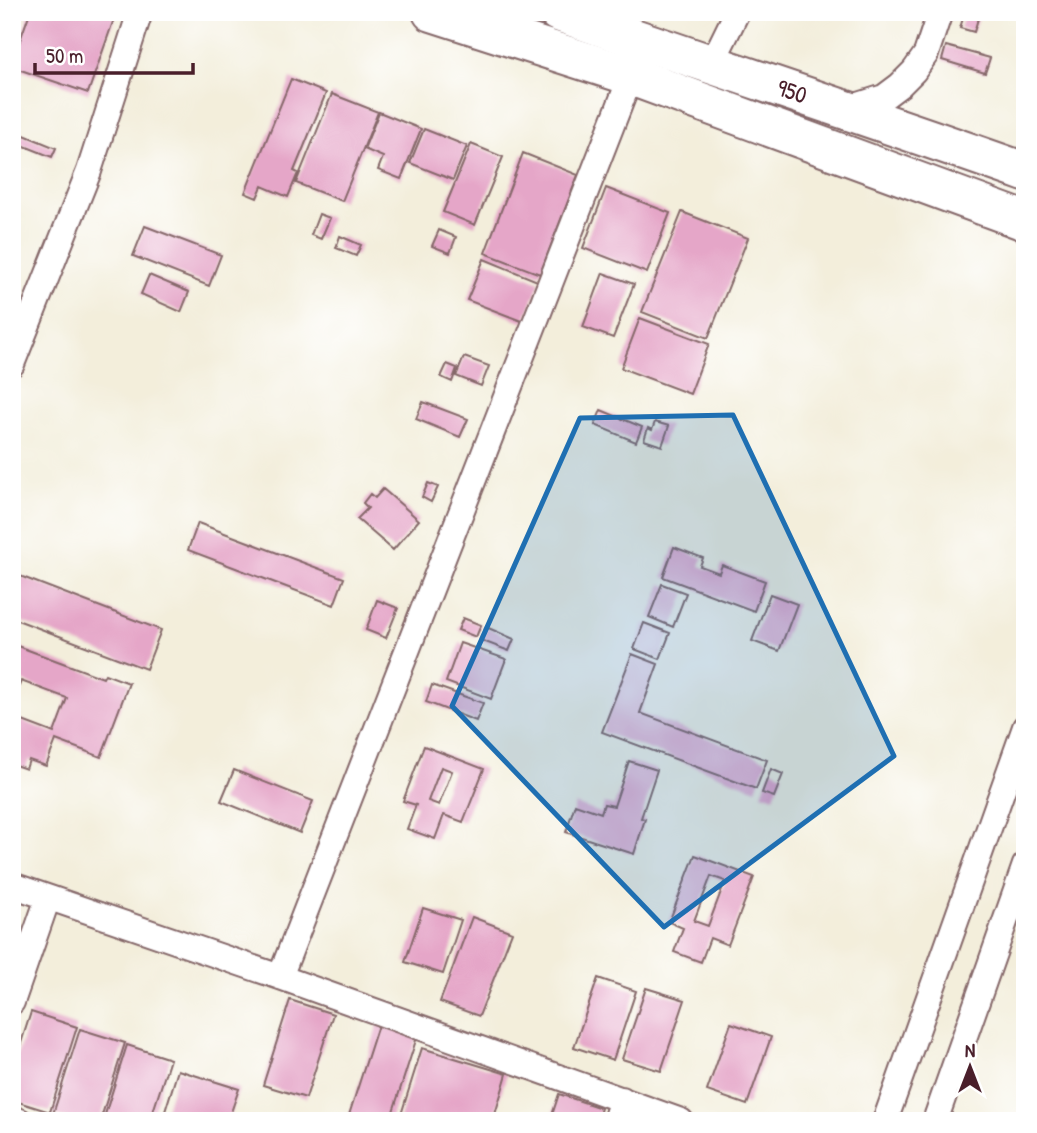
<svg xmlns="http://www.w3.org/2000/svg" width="1037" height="1133" viewBox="0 0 1037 1133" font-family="'Patrick Hand',sans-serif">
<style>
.building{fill:#e5a6c8;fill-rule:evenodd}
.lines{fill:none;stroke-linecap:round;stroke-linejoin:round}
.street-casing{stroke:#856769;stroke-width:28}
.primary-casing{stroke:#856769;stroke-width:42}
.street{stroke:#fff;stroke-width:24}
.primary{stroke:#fff;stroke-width:38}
.marked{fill:#1f6fb2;fill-opacity:0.2;stroke:#1f6fb2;stroke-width:5;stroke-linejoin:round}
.labels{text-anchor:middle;stroke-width:5;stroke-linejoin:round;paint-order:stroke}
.street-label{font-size:24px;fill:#4a1f2b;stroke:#fff}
</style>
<rect width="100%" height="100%" fill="#fff"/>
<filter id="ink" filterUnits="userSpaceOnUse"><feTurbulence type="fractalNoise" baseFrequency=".0143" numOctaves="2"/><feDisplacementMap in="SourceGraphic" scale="14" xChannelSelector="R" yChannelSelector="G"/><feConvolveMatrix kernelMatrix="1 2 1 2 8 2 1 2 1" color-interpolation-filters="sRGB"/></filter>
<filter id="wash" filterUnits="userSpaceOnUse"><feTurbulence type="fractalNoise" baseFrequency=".00686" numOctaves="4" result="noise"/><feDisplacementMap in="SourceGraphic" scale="28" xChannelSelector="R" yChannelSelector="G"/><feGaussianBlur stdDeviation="1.57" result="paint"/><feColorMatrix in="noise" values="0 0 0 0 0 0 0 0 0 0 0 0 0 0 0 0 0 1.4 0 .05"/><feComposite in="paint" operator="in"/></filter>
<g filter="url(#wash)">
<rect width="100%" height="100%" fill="#f3eedb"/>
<g id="blocks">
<path class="building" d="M30,12H102L115,16L88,93L12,67V63Z
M965,12H980L974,32L960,28Z
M946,46L990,58L985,73L942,60Z
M291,79L326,93L294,171L298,173L288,197L262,186L257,198L245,193Z
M332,94L378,112L342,201L296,183Z
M379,112L421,129L401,179L378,170L383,157L364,149Z
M424,129L467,146L453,180L410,163Z
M12,130L56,148L52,157L12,141Z
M471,144L503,157L475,225L443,212Z
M523,153L578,175L540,274L485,253Z
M606,188L670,213L647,273L583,248Z
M682,212L748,238L708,338L642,312Z
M319,214L330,218L321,239L311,235Z
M145,226L221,255L209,286L133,256Z
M439,230L456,237L450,253L432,246Z
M340,236L361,245L356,256L336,248Z
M484,259L540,282L524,322L467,300Z
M603,273L634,284L613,338L583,327Z
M149,275L189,292L181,312L141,294Z
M640,318L709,344L690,394L621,368Z
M464,357L489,366L481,386L456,376Z
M447,364L457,368L452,382L441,377Z
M423,402L468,419L460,437L416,419Z
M601,410L642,427L636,442L595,425Z
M655,422L669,426L662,446L644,440L648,428L652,430Z
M428,483L438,487L431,502L422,497Z
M383,489L419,520L393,550L357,519L368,508L363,503L370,494L375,498Z
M198,523L344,578L334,605L188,550Z
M674,547L703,558L700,566L719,573L722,565L765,581L754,611L663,577Z
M12,573L161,630L146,669L12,618Z
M662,584L686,593L673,627L649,617Z
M770,594L797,604L779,651L752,641Z
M377,600L398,608L386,638L366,630Z
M463,618L481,625L476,637L458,630Z
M644,623L670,633L660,659L634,649Z
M486,627L514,639L509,651L480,640Z
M460,643L506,659L491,699L446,682Z
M12,644L103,678L105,674L129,683L101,757L56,740L46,766L29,760L26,769L12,764V717L54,733L67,698L21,681L12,703Z
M632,654L658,664L640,713L767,760L756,789L602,732Z
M432,685L483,703L476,721L426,702Z
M424,746L484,769L463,822L444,815L435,839L407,829L416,805L403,801ZM441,767L452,771L439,805L428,801Z
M629,761L657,770L641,818L645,819L634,854L566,832L575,804L601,813L604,804L614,806Z
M771,769L783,774L774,797L762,793Z
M234,770L313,801L300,833L221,801Z
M695,855L754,877L728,945L710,938L701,962L674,952L683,928L669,922ZM711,876L725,881L708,926L694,921Z
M423,908L461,920L443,974L405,962Z
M472,917L512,932L479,1016L440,1002Z
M598,978L636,991L613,1060L574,1047Z
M646,988L685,1000L661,1071L622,1059Z
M290,1000L333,1014L306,1098L263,1085Z
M31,1012L77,1027L50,1112L12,1100V1071Z
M731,1023L771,1037L747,1105L707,1091Z
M378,1025L417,1037L390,1121H358L348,1118Z
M80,1029L125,1043L100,1121H75L53,1114Z
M127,1045L170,1059L150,1121H103Z
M422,1048L507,1074L493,1121H399Z
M178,1070L239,1089L228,1121H162Z
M559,1094L601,1108L597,1121H550Z"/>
</g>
</g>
<g filter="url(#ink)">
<use href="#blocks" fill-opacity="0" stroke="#856769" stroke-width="2"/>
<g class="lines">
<defs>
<path id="street" d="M711,65L737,12
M846,109L884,97L900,85L914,71L926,54L940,12
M12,364L89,171L140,12
M12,885L280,977L681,1121
M280,977L631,76
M12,1002L48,898
M12,1118L20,1121
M615,1121L622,1099
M885,1121L1025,727
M935,1121L1025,865"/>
<g id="primary">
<path d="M432,12L631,76L1025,221"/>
<path id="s1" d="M558,12C714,66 870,117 1025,172"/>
</g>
</defs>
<use href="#street" class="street-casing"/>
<use href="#primary" class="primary-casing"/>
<use href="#street" class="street"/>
<use href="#primary" class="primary"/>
</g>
</g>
<path class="marked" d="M733,415L894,756L664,927L452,706L580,418Z"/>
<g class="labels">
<g class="street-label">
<text dy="8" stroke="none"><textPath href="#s1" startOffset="247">950</textPath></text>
</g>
</g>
<rect width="1037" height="1133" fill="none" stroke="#fff" stroke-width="42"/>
<g transform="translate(970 1067)" stroke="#ffffff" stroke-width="5" paint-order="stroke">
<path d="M0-5L12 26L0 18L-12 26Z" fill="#4a1f2b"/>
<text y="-10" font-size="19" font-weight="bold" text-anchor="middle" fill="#4a1f2b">N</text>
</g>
<path d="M35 63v10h158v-10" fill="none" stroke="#4a1f2b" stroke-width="3.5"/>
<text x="46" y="63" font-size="21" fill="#4a1f2b" stroke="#ffffff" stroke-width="5" paint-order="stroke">50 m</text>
</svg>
